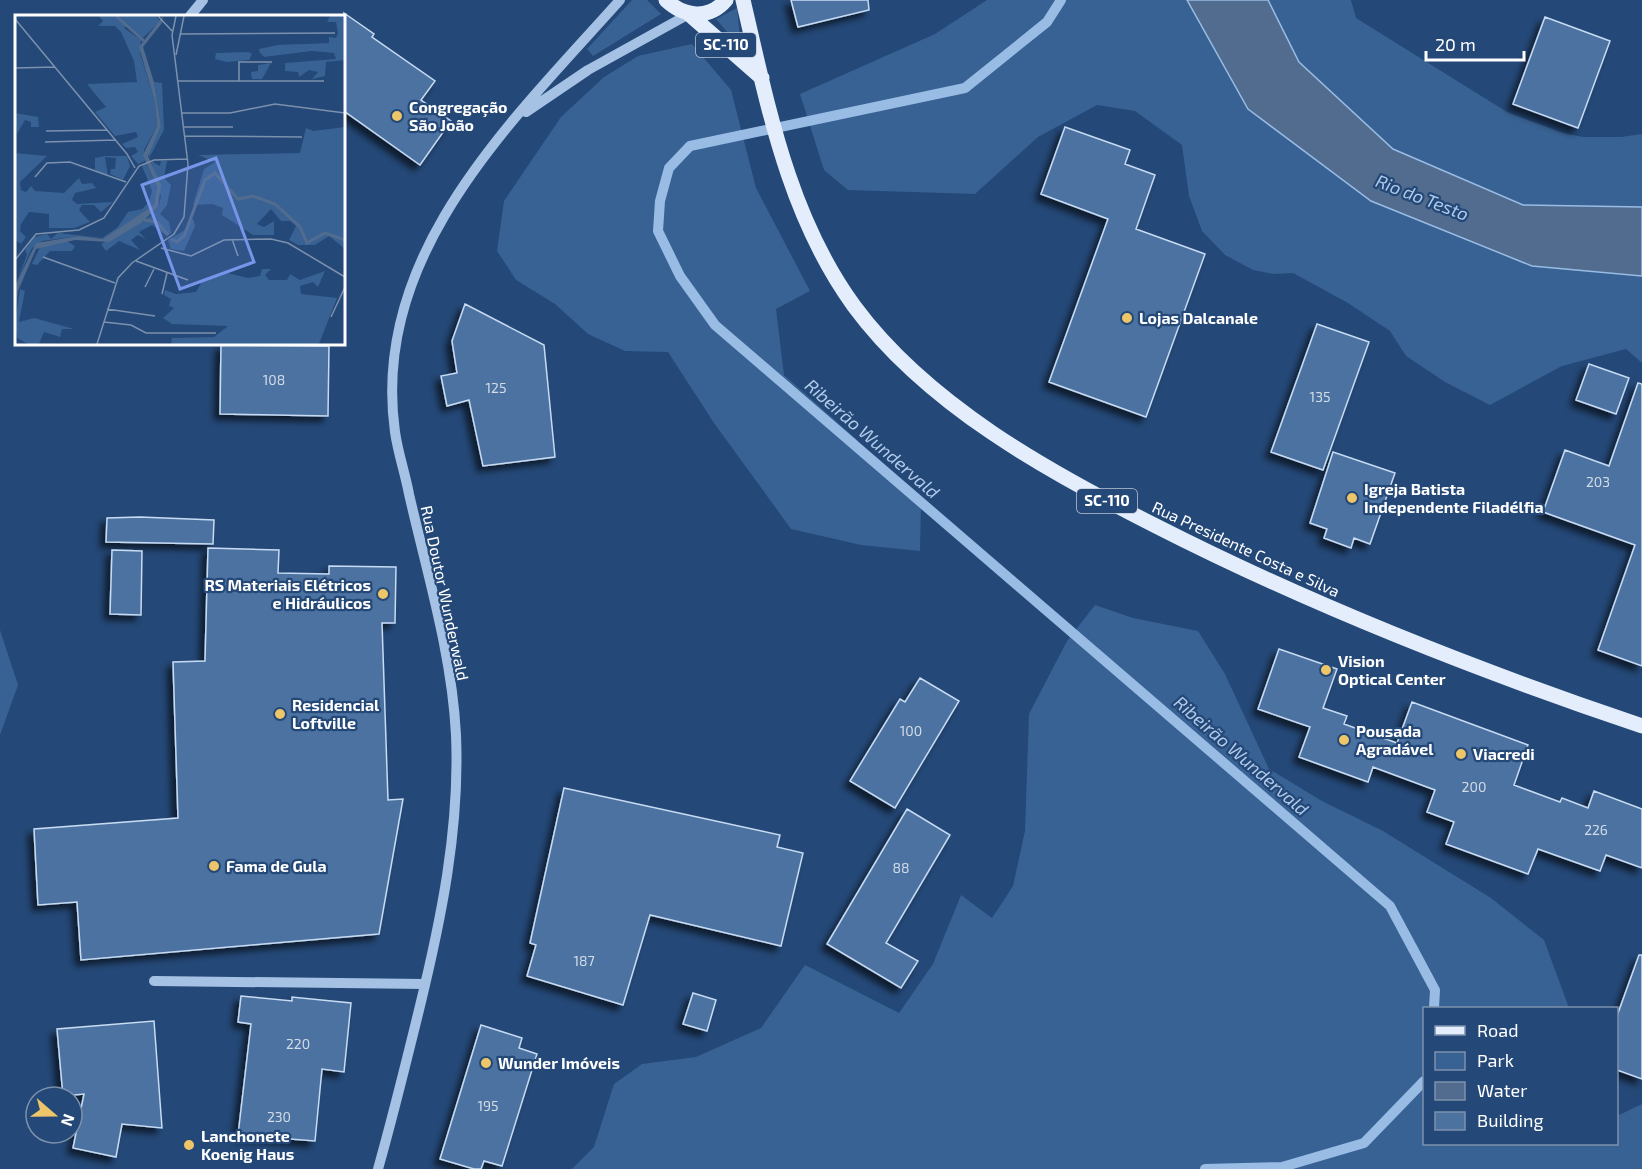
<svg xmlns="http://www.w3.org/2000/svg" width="1642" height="1169" viewBox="0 0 1642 1169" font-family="'Exo 2',sans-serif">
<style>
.green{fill:#386294}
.water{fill:#516c8e;stroke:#99bce4;stroke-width:1.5}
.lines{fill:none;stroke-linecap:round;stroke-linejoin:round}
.stream{stroke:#99bce4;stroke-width:10}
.building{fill:#4c72a0;stroke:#c7dbf3;stroke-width:1.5;filter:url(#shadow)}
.minor{stroke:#a5c1e3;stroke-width:10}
.major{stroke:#e4edfc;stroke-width:15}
.poi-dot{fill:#edc669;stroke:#244877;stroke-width:2}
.labels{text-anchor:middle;stroke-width:4.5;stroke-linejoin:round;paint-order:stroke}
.number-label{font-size:14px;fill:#d2dce7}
.shield{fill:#244877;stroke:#bdc8d6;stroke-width:1.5}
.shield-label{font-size:15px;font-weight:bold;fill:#fff}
.poi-label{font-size:16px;font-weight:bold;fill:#fff;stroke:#244877;text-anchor:start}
.street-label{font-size:16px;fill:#fff;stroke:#244877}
.water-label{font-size:18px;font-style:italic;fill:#b0cbeb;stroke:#244877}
.inset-river{fill:none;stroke:#516c8e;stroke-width:3}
.inset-road{fill:none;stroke:#7c91ad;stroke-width:1.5}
.view{fill:#7795e8;fill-opacity:0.15;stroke:#7795e8;stroke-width:3}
.inset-edge{fill:none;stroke:#fff;stroke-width:3}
</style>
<defs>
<filter id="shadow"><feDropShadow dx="-5.5" dy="5.5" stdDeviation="3" flood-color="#0009"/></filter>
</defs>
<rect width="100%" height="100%" fill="#244877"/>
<path class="green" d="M632,0H647L661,14L593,56L587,49Z
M987,0H1187L1248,109L1532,266L1642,276V363L1626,349L1562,366L1490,405L1445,382L1406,356L1390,331L1348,303L1293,273L1273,274L1253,270L1225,255L1202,231L1189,196L1182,145L1135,111L1097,105L1038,137L975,194L848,190L824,170L800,94L935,34Z
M1268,0H1351L1356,18L1507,112L1563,133L1583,137H1621L1642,134V207L1523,205L1393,149L1298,62Z
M737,8L741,48L716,19Z
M692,44L731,90L756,188L810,291L776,309L784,375L855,438L921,506L920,551L861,545L791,529L714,423L668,352L625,351L588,334L555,304L516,280L497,251L504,201L561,117L604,77L638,56Z
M1095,605L1133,618L1198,631L1225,674L1269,769L1322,801L1383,831L1491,898L1544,940L1569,1008H1424V1144H1616L1617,1116L1642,1104V1169H572L594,1147L614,1084L642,1064L696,1057L761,1028L805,965L899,1013L933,964L961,895L992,918L1013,886L1025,831L1029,714L1067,641Z
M0,630L18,685L0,735Z"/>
<path class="water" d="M1187,0H1268L1299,62L1393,149L1523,205L1642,207V276L1532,266L1371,201L1248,109Z"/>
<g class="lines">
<path class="stream" d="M1061,0L1047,22L965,88L690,146L669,168L660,201L658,231L680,276L715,325L1390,906L1435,990L1434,1008
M1205,1169L1282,1167L1364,1143L1424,1081"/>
</g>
<path class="building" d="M791,0H868L869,10L798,27Z
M344,13L374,34L372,37L435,81L421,100L451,121L420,165L344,111Z
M1545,17L1610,41L1578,128L1513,104Z
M1065,127L1130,150L1125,164L1155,175L1136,229L1205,254L1146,417L1049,382L1108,219L1041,194Z
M465,304L544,345L555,457L483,466L469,400L447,406L441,376L457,373L452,341Z
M1317,324L1369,342L1323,470L1271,452Z
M221,345L329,346L328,416L220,414Z
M1589,364L1629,378L1616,414L1576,400Z
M1638,383L1642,384V666L1598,650L1635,545L1543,512L1565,450L1609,466Z
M1333,452L1395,473L1370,544L1354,538L1351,548L1324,538L1327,529L1310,523Z
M140,517L214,520L213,544L106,542L107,518Z
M208,548L279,550L278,573L329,574V566L396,567L395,623H382L388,800L403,799L379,934L81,960L77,902L38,905L34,829L178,818L173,662L205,661Z
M112,550L142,551L141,615L110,614Z
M1279,649L1337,669L1323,708L1347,716L1344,724L1397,743L1412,702L1528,745L1514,785L1560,802L1562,798L1588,808L1594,791L1642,809V868L1606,855L1600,871L1538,849L1528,874L1446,844L1454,822L1427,812L1435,790L1373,767L1368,782L1299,757L1310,727L1258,709Z
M920,678L959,701L895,808L850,781L900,699L905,702Z
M564,788L780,835L777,847L803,853L781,946L650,915L623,1005L527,976L536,945L530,943Z
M907,809L950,835L886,943L918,961L901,988L827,944Z
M1639,955H1642V1079L1617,1070V1016Z
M693,993L716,1000L707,1031L683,1024Z
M241,996L292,1001V997L351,1003L344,1072L322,1069L315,1141L238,1135L251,1024L238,1022Z
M154,1021L162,1128L122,1124L116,1157L73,1148L84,1094L63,1096L57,1029Z
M481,1025L522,1038L519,1048L537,1054L502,1166L484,1161L481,1169H474L440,1159Z"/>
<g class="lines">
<path class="minor" d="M190,16L203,0
M526,112L588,70L689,14
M154,981L425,984
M378,1169C393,1116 406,1063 419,1010C441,920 460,829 456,735C452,654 427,573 409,494C405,473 398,453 395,432C370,254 512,121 620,0"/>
<path class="major" d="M666,0C684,17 709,20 726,0
M743,0C768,106 788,215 854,306C927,405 1049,472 1156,526C1313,606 1476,670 1642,726
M689,14L762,78"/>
</g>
<g class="poi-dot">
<circle cx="397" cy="116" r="6"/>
<circle cx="1127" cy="318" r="6"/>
<circle cx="1352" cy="498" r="6"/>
<circle cx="383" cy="594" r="6"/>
<circle cx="1326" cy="670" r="6"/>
<circle cx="280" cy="714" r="6"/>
<circle cx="1344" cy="740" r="6"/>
<circle cx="1461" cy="754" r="6"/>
<circle cx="214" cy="866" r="6"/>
<circle cx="486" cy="1063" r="6"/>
<circle cx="189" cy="1145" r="6"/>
</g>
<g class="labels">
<g class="number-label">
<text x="274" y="385">108</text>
<text x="496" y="393">125</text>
<text x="1320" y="402">135</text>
<text x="1598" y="487">203</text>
<text x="911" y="736">100</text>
<text x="1474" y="792">200</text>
<text x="1596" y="835">226</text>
<text x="901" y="873">88</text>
<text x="584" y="966">187</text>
<text x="298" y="1049">220</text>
<text x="488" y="1111">195</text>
<text x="279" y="1122">230</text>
</g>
<g class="shield">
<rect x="696" y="33" width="60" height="24" rx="4.5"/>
<rect x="1077" y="489" width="60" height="24" rx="4.5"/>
</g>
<g class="shield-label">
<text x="726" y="50">SC-110</text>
<text x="1107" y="506">SC-110</text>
</g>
<g class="poi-label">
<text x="409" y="113">Congregação<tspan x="409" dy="18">São João</tspan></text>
<text x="1139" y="324">Lojas Dalcanale</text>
<text x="1364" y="495">Igreja Batista<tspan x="1364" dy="18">Independente Filadélfia</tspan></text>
<text x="371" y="591" text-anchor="end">RS Materiais Elétricos<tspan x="371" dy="18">e Hidráulicos</tspan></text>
<text x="1338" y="667">Vision<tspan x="1338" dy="18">Optical Center</tspan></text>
<text x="292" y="711">Residencial<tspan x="292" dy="18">Loftville</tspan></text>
<text x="1356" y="737">Pousada<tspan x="1356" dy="18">Agradável</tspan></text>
<text x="1473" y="760">Viacredi</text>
<text x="226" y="872">Fama de Gula</text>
<text x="498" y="1069">Wunder Imóveis</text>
<text x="201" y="1142">Lanchonete<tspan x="201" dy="18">Koenig Haus</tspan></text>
</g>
<g class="street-label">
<text transform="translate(1246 549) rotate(25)" y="6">Rua Presidente Costa e Silva</text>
<text transform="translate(445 593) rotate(78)" y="6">Rua Doutor Wunderwald</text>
</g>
<g class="water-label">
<text transform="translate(1422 198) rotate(21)" y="6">Rio do Testo</text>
<text transform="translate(872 439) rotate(41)" y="6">Ribeirão Wundervald</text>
<text transform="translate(1241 756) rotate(41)" y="6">Ribeirão Wundervald</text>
</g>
</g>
<g transform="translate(15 15)">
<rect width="330" height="330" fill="#244877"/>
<path d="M84,1H141L145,6L128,23L112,11L109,13L126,25L125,38L140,87L142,111L129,135L130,146L123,149L116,141L123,137L120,132L111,133L107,129L123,122L121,117L100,121L80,97L91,92L72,69L122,67L119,46L106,17L100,11H83L88,6ZM315,1H330V45L311,47L310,61L297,64L303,57L294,55L284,62L283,57L270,56V48L321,44L319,38L297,36L249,42L245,38L244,34L263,30L314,28V22L321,23L323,18L321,7H312ZM201,38L234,37L237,39L234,45L212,47L200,44ZM256,48L247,64H237L236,57L243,56V50ZM139,67L147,68L149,115L134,143V135L146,111ZM0,98L23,102L24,112H16V107L10,105L2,119ZM330,112V234L314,221L300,230H283L274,225L281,211L275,206H266L256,194L242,209L249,212L259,206V220H238L207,200L208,193L197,189L178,190L189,154L200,147L183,140L285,138L291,113L298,116ZM0,138L32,141L5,167L6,175L11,177L16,171L20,176L49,178L64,163L67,169L77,168L81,173L60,178L57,185L62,189L98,187L86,197L79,190H67L64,195L75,207L59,213H34V199L14,197L6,209L5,216L11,222L6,229L0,225ZM90,141H112L115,151L108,165L95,159L96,154H100L101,143L90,142L93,161L80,155V143ZM136,146L145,151L146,146H152L149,163L156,170L152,190L145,199L154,207L156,218L152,221L137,210L124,217L131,224L123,220L116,225L125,235L104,226L91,236L86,229L134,202L143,192L146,182ZM131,148L142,172L139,190L131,198L88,224L64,221L27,226L17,233L0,271L12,240L10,235L19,222L32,219L36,224L43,218L87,223L102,213L113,197L127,194L134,187L137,176L127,151ZM178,203L180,211L169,236L156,234L153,225L170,215ZM52,226L60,231L57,236H35L22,250L17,249L26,230ZM247,254H256L250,260L254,265H272L275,259L285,265L310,256L303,272L298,267L285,271L286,279L322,283L304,329H156L157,323L199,322L213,311L157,309L148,303L159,293L154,291L156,284L149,280L150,275L161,279L181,277L186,268L208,257L233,263L245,261ZM5,274L10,276L4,307L19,303L59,314H47L45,322L29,317L24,329H13L2,323L0,306Z" fill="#386294"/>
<path d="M148,1L147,8L128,32L139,67L146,111L133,141L146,170L143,192L126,208L94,227L60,225L21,234L3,276L0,306V271L21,228L64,221L88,224L139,190L142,172L128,140L142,111L140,87L124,32Z" fill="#516c8e"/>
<path class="inset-river" d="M101,1L129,26M129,205L142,207L153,220M156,224L162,227L169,221L190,165L200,158L223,184L238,181L260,189L285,212L292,228L310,218L330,225"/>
<path class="inset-road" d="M143,1L157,16M0,4L112,139L120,153M166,19L320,18M161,40L169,1M0,53L40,52M163,66H309M224,66V47H257M167,98H215L260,89L330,98M169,112H218M31,116L92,115M170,121L287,122M30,127L100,125M20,162L32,148L55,147L111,167M217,224L223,241M146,233L176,241L209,225L256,224L273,228L330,262M28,242L100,268M0,245L21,219L64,215L89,203L124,151L139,145L172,144M121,246L173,265M130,272L139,254M147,279L152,258M92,294L140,301M316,302L330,272M89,307L116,310L131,318H201M82,329L103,263L117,248L159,219L169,202L173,149L157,20L161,1"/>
<path class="view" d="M201,143L239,247L165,274L127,170Z"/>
<rect width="330" height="330" class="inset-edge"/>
</g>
<rect x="1423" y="1007" width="195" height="138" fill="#244877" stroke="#7c91ad" stroke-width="1.5"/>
<rect x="1435" y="1026" width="30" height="9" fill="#e4edfc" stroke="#7c91ad" stroke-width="1.5"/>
<text x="1477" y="1037" font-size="18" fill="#ffffff">Road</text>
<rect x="1435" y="1052" width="30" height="18" fill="#386294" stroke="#7c91ad" stroke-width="1.5"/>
<text x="1477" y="1067" font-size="18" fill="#ffffff">Park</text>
<rect x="1435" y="1082" width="30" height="18" fill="#516c8e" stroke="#7c91ad" stroke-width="1.5"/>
<text x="1477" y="1097" font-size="18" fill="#ffffff">Water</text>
<rect x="1435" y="1112" width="30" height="18" fill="#4c72a0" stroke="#7c91ad" stroke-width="1.5"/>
<text x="1477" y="1127" font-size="18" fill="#ffffff">Building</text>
<g transform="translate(54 1115) rotate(110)"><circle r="28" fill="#244877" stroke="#7c91ad" stroke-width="1.5"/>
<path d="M0-4.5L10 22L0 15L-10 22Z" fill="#edc669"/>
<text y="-9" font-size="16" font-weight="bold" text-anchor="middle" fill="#ffffff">N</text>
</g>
<path d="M1426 51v9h98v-9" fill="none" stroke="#ffffff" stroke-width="3"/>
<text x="1435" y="51" font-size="18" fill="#ffffff" stroke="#244877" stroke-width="4.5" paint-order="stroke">20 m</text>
</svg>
